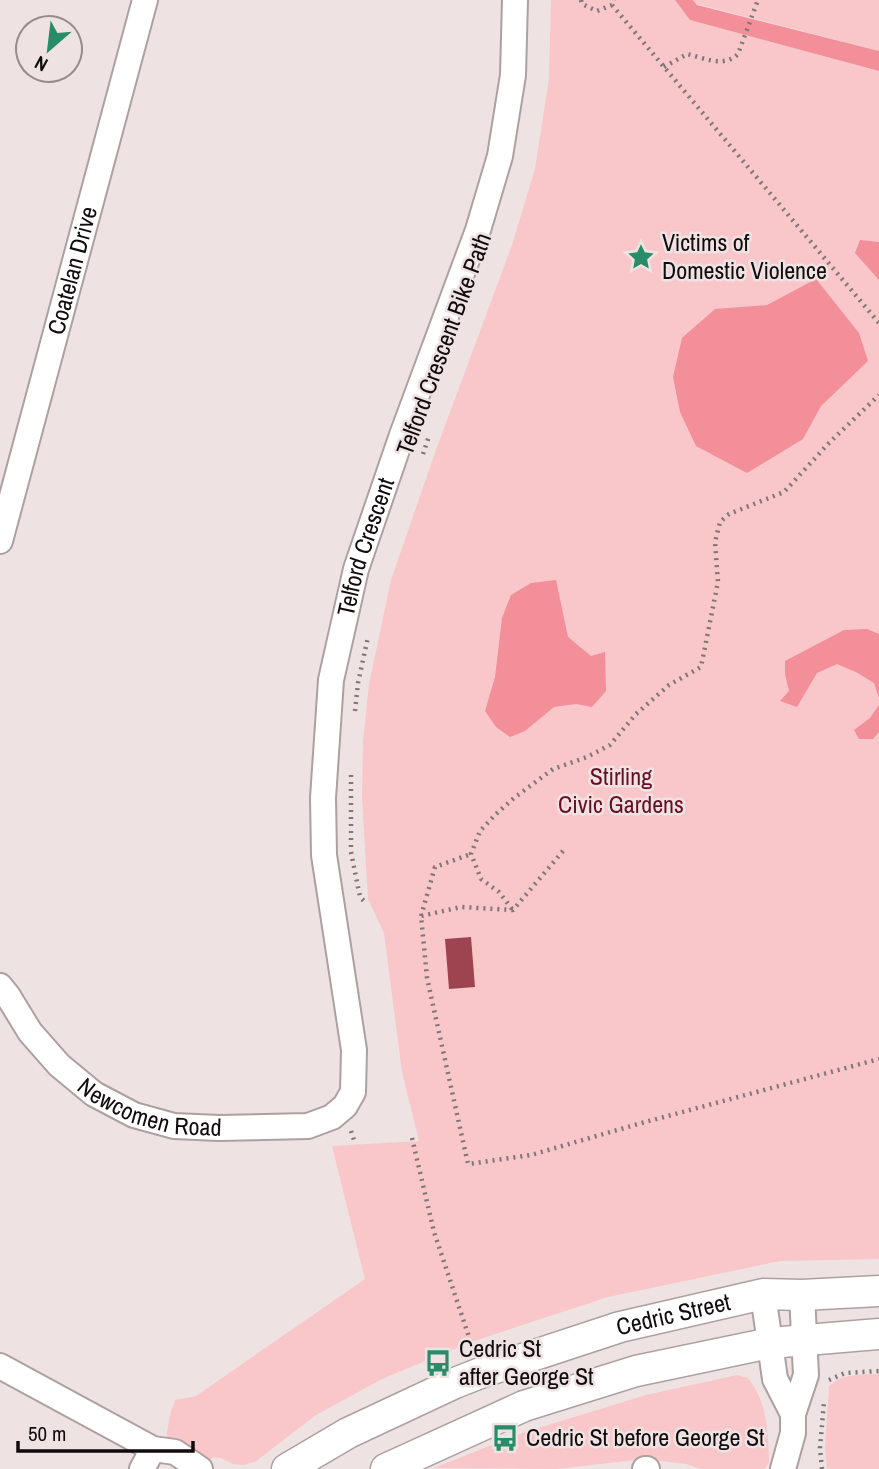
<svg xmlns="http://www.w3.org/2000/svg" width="879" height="1469" viewBox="0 0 879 1469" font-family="'Archivo Narrow',sans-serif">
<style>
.green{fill:#f9c6c9}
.water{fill:#f28f99}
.building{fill:#9e4450}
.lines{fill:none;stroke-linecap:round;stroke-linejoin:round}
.minor-casing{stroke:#ada0a1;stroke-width:28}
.major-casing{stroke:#ada0a1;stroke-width:33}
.path{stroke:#7f7676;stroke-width:4.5;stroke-dasharray:2 5;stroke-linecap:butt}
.minor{stroke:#fff;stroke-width:24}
.major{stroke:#fff;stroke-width:30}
.labels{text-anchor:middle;stroke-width:5;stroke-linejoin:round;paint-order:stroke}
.poi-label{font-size:24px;fill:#100b0c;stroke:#efe2e2;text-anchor:start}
.street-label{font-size:24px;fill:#100b0c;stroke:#efe2e2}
.park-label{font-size:24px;fill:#660e23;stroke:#efe2e2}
</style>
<rect width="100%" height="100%" fill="#efe2e2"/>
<path class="green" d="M551,0H675L690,20L879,71V1259L780,1261L608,1297L471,1342L382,1379L316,1415L255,1462L243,1465L233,1464L221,1458L214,1457L207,1461L166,1439L170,1415L175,1400L196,1396L365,1279L332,1146L419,1141L402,1072L384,933L368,899L362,797L363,742L369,684L391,580L436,450L512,245L535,169L549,79Z
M693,0H879V51L697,4Z
M879,1374V1469H827L825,1448L829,1387C840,1373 862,1375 879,1374Z
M737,1375L748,1378C768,1403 768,1433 769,1464L764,1469H701L686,1464L645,1459L556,1469L434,1468L522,1433L558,1422L646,1395Z"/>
<path class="water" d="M675,0H693L697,5L879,51V71L690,20Z
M860,240L879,242V280L855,253Z
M816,279L859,333L868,361L821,406L803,439L747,473L696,446L680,412L673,377L682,338L715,309L767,305Z
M556,580L568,637L591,656L605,652L606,691L592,707L576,704L554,707L525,731L510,737L496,727L485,711L495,677L502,618L511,595L531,583Z
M867,629L879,634V698L874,683L856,672L837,664L817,673L797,707L780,701L789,691L785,674V661L844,630Z
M879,705V732L873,739H859L854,730L870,718Z"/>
<path class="building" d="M471,937L475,987L449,989L445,939Z"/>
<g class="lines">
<defs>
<g id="minor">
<path id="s1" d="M0,541L145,0"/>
<path id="s2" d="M0,986L8,996L30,1032L59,1065L94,1094L134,1115L174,1126L219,1128L308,1126L332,1117L345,1106L353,1092L354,1050L324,855L323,798L331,680L356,569L402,435L478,230L500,156L513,75L515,0"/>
<path d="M763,1294L775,1379L793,1414"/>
<path d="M0,1366L153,1449L175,1452L200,1469"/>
<path d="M142,1469L153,1449"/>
<path d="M645,1469H647"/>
<path d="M783,1469L793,1433V1414L806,1375L802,1295"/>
</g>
<g id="major">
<path id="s3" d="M287,1469L348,1433L455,1383L483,1372L620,1327L763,1294L802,1295L879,1291"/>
<path d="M386,1469L524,1406L636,1371L770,1343L879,1334"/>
</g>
</defs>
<use href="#minor" class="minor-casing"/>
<use href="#major" class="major-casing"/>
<path class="path" d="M581,0L582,4L597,11L612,5L614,0
M612,5L879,323
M664,67L687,54C704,58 724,68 738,54L758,0
M423,454L429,436
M355,711L358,683L368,637
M351,775V852L360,897L364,901
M563,851L513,910L461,907L421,916L427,978L468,1164L531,1155L638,1124L879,1059
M512,909L499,892L481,879L471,854L480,831L496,814L514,798L553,769L587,757L610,745L636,714L669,685L701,667L718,582L715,542L720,522L729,514L784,492L829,443L879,395
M421,916L435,867L471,854
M351,1131L354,1140
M412,1138L434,1232L473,1349
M829,1380L845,1373L879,1371
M822,1469L820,1448L824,1402"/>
<use href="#minor" class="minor"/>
<use href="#major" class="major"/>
</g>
<defs>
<symbol id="sight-bare" viewBox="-9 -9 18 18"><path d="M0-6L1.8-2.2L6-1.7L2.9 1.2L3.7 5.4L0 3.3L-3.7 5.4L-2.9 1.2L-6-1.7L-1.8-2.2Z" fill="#278c67" stroke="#efe2e2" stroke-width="2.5" paint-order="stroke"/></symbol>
<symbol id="bus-bare" viewBox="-9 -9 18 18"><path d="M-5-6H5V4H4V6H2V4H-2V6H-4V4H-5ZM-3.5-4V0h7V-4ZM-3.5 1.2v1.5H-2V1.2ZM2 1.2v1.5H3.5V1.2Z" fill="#278c67" stroke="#efe2e2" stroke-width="2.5" paint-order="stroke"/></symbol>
</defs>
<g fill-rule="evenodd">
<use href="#sight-bare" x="622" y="238" width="38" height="38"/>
<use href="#bus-bare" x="419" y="1344" width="38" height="38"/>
<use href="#bus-bare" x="486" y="1419" width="38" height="38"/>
</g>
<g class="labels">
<g class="poi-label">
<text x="662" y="251">Victims of<tspan x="662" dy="28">Domestic Violence</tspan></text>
<text x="459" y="1357">Cedric St<tspan x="459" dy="28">after George St</tspan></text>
<text x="526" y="1446">Cedric St before George St</text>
</g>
<g class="street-label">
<text dy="8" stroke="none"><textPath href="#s1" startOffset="280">Coatelan Drive</textPath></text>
<text transform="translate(444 344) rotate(-70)" y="8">Telford Crescent Bike Path</text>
<text dy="8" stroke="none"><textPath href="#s2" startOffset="976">Telford Crescent</textPath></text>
<text dy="8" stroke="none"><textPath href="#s2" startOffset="203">Newcomen Road</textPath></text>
<text dy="8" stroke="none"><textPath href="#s3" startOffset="418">Cedric Street</textPath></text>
</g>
<g class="park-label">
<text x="621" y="785">Stirling<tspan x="621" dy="28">Civic Gardens</tspan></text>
</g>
</g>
<g transform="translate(49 49) rotate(208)"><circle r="33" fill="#efe2e2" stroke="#968c8c" stroke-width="2"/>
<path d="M0-5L12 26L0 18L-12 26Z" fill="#278c67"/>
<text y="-10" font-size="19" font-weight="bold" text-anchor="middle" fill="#100b0c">N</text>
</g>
<path d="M18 1441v10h175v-10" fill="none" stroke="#100b0c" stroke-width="3.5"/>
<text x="28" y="1441" font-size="21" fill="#100b0c" stroke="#efe2e2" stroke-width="5" paint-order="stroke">50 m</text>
</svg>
